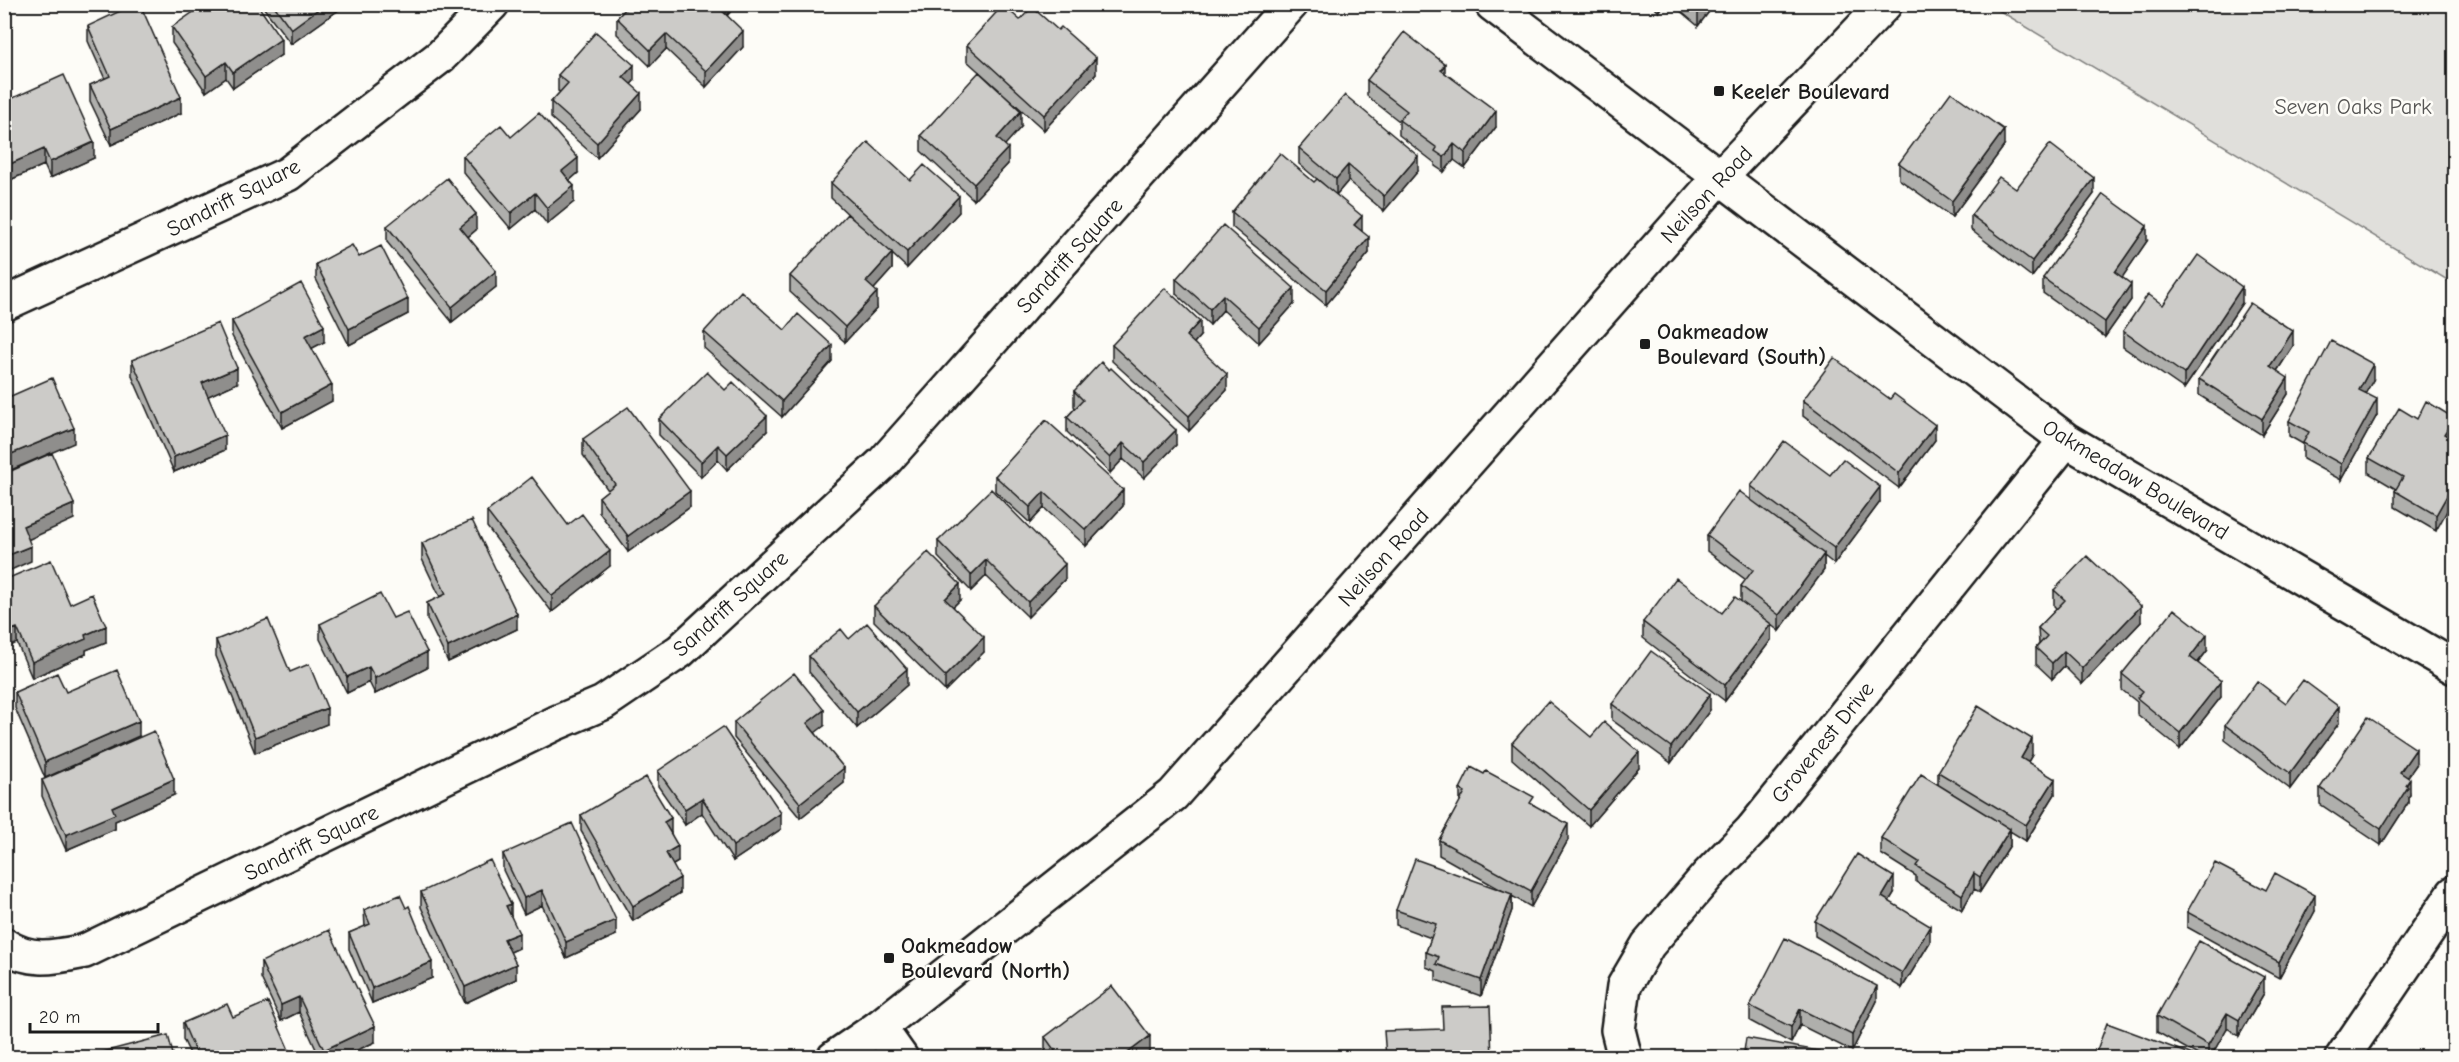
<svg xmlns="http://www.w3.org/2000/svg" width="2459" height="1062" viewBox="0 0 2459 1062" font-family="'Comic Neue',sans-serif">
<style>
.green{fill:#e0dfdb;stroke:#7e7e7c;stroke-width:1.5}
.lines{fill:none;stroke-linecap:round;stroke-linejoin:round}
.street-casing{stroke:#1c1c1c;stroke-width:38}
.secondary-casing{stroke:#1c1c1c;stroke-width:38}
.street{stroke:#fdfcf7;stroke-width:33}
.secondary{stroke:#fdfcf7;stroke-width:33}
.wall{fill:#afafac;stroke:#1c1c1c;stroke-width:1.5}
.shaded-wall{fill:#8f8e8c;stroke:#1c1c1c;stroke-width:1.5}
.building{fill:#cccbc8;stroke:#1c1c1c;stroke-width:1.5}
.poi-dot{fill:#1c1c1c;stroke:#fdfcf7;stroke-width:2}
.labels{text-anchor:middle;stroke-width:5;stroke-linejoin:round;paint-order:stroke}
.poi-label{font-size:22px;font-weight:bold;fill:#1c1c1c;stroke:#fdfcf7;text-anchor:start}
.park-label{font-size:22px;fill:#575655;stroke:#fdfcf7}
.street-label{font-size:22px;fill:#1c1c1c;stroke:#fdfcf7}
</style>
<rect width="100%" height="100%" fill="#fdfcf7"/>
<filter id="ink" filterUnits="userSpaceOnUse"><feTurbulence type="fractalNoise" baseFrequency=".0167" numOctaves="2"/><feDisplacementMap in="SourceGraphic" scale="12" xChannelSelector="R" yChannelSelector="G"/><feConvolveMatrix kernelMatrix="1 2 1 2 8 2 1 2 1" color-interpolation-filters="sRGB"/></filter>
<g filter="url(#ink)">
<path class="green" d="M1998,4L2454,5V284L1995,8Z"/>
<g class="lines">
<defs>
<path id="street" d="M1492,4L2066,440L2454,667
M4,304L288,174L441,56L492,4
M4,945C31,963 55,957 85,951L556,723L603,703L680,651L883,463L1291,4
M879,1027L901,1058
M1625,1058L1618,1030L1624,986L1648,945L1708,875L1752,830L2066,440
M2342,1058L2454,893"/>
<path id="secondary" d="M834,1058L879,1027L1173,795L1718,179L1885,4"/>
</defs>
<use href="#street" class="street-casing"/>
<use href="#secondary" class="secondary-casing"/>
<use href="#street" class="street"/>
<use href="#secondary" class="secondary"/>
</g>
<path class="wall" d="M263,4H347L291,44L263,7Z
M630,4H737L727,16L743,47L706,87L666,49L650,66L617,34V18Z
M1651,4H1665L1659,12Z
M1672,4H1715L1698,26Z
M241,9L281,55L233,88L226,78L206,92L172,43V27Z
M1020,20L1096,74L1044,130L967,61V45Z
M88,26L181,113L111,145L90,101V85L105,79L88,41Z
M1445,73L1496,127L1465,168L1454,160L1444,172L1435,166V163L1399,135V121L1367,96V80Z
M558,75L634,81L631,84L641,109L597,158L551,118V102L560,92L558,91Z
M4,102L94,158L50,178L44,165L10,180L4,169Z
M1021,127L1004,145L1008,164L974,200L921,151V135Z
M2004,146L1952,217L1899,179V163Z
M1299,148L1418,171L1384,211L1348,181L1336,195L1362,231L1369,253L1326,305L1232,227V212L1314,182L1323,184L1299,164Z
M463,156L578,173L569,181L574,202L547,224L535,209L511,229L463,172Z
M910,180L959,212L907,268L892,254V269L874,289L877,308L845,342L790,292V276L853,219L831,198V183Z
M2016,189L2094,194L2032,277L1971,230V215Z
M387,226L476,230L468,237L496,287L452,322L387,242Z
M2147,241L2122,277L2131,300L2105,337L2043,293V278Z
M359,257L408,314L349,345L316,279V264Z
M1176,279L1294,304L1259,343L1223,310L1210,325L1176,294Z
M2242,303L2184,389L2123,347V331L2163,305Z
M232,321L324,342L312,348L332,401L282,428L232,336Z
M785,330L832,361L782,417L704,348V332Z
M1200,336L1194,343L1227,390L1189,431L1112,361V345Z
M2293,346L2277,371L2288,394L2262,435L2199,395V379Z
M132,360L237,383L208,396L225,450L174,472L132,376Z
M2373,380L2365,393L2377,415L2341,480L2303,459V444L2289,436V421Z
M1074,391L1176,445L1144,478L1123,459L1110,473L1067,432V417L1075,408L1074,406Z
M1803,400L1935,440L1899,488L1803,416Z
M659,419L767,431L727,470L718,460L701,477L659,435Z
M2417,419L2454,433L2451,438L2436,531L2395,507V491L2396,489L2369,473V458Z
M583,439L690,507L628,552L599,512V497L608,490L583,455Z
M1830,475L1880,502L1834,564L1824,556V570L1779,631L1771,625V640L1725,701L1643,638V622L1722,613L1741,601V586L1746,580L1707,551V535L1751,500V486Z
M995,476L1123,506L1086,546L1044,508L1030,523L995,491Z
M487,512L610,566L552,612L487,527Z
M938,541L1065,579L1028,617L986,576L971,591L938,557Z
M422,543L517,629L448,662L427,619V603L440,597L422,559Z
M4,580L70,604L106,642L86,650V654L32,678L17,643Z
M2054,590L2141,622L2082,684L2064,666L2052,679L2036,664V648L2039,644L2038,628L2057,609L2054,606Z
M960,600L953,607L984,652L945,691L874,621V606Z
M393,618L427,668L375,694L369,682L347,693L320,639V624Z
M849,639L907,685L857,728L809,672V656Z
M216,640L290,672L327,724L255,753L216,656Z
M2207,651L2198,663L2221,697L2180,749L2137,714V702L2122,690V674Z
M15,692L139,736L45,778L15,708Z
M2286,703L2339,723L2290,789L2225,740V725Z
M1612,704L1710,710L1671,763L1612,720Z
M734,722L824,726L815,732L844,783L800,818L734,738Z
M1591,737L1639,768L1589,826L1512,759V743Z
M2032,755L2028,762L2055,794L2026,841L2010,831V845L1980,892L1974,889L1962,910L1916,882V876L1881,854V838L1938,785V772Z
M2416,765L2407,777L2410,795L2408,797V803L2381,845L2320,804V788Z
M658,771L781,829L733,861L702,813L685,825L658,786Z
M42,780L174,795L115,821V829L66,850L42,796Z
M1460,789L1534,805L1568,840L1531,907L1512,896V910L1481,996L1436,980V971L1426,967V952L1431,938L1396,925V910L1503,891L1439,855V840L1460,802Z
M581,815L671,833L678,862L673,865L680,893L633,921L581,831Z
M503,854L616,935L566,958L542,905L524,914L503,870Z
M421,892L511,916L519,948L510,952L516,979L465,1003L421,907Z
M1894,893L1889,901L1930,942L1902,988L1815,936V921Z
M406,908L432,978L372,1003L349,949V933L365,927L364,910Z
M2315,911L2279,978L2187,927V912Z
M261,962L375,1042L340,1058H320L299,1012L281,1021L261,978Z
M2264,993L2239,1036L2227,1028L2210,1058H2203L2157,1032V1016Z
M1877,1001L1852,1051L1800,1025L1791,1043L1750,1021V1006Z
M183,1023L292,1058H192L183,1039Z
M1045,1037L1150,1051L1142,1058H1048L1045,1053Z"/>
<path class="shaded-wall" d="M325,4H347L291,44V29Z
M726,4H737L726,16Z
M1659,4H1665L1659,12Z
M1702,4H1715L1698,26V10Z
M743,31V47L706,87V71Z
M666,34V49L650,66V50Z
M281,39V55L233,88V72Z
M1096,58V74L1044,130V115Z
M226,62V78L206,92V76Z
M1445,64V79L1441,70Z
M634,65V81L623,93V77Z
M641,93V109L597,158V143Z
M181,97V113L111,145V129Z
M1021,111V127L997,154V138Z
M1496,111V127L1465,168V153Z
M2004,130V146L1952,217V201Z
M94,142V158L50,178V162Z
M1454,144V160L1444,172V157Z
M1008,148V164L974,200V184Z
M44,149V165L10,180V164Z
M1418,156V171L1384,211V196Z
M578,158V173L562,187V171Z
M1348,165V181L1336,195V179Z
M2094,178V194L2032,277V261Z
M574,186V202L547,224V208Z
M535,193V209L511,229V213Z
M959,196V212L907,268V252Z
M476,214V230L460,243V227Z
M1362,216V232L1354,225Z
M2147,226V241L2115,288V272Z
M1369,237V253L1326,305V290Z
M892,253V269L866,298V282Z
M496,271V287L452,322V307Z
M2131,284V300L2105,337V322Z
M2242,287V303L2184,389V374Z
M1294,288V304L1259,343V327Z
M877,292V308L845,342V327Z
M1223,295V310L1210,325V309Z
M408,299V314L349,345V329Z
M1200,321V336L1186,352V336Z
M324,326V342L305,352V336Z
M2293,331V346L2270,382V366Z
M832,345V361L782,417V401Z
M2373,364V380L2359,405V390Z
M237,368V383L202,399V383Z
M1227,374V390L1189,431V416Z
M2288,378V394L2262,435V419Z
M332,385V401L282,428V412Z
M2377,399V415L2341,480V464Z
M767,416V431L727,470V454Z
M2454,418V433L2444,450V434Z
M1935,425V440L1899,488V473Z
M74,428V443L4,473V457Z
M1176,430V445L1144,478V462Z
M225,435V450L174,472V457Z
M1123,443V459L1110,473V458Z
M718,445V460L701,477V462Z
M2454,483V498L2436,531V515Z
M1880,487V502L1834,564V548Z
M1123,490V506L1086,546V530Z
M690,491V507L628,552V536Z
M1044,492V508L1030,523V507Z
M74,504V519L23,542V526Z
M31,546V561L4,573V557Z
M610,551V566L552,612V596Z
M1824,554V570L1779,631V615Z
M986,560V576L971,591V575Z
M1065,564V579L1028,617V602Z
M960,584V600L945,614V599Z
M2141,606V622L2082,684V668Z
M517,614V629L448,662V647Z
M1771,624V640L1725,701V685Z
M106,626V642L86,650V654L32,678V662L85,635Z
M17,628V643L4,649V633Z
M2207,635V651L2190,672V657Z
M984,637V652L945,691V676Z
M2064,651V666L2052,679V663Z
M427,652V668L375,694V678Z
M369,667V682L347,693V677Z
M907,669V685L857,728V712Z
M2221,681V697L2180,749V733Z
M1710,694V710L1671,763V747Z
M2339,707V723L2290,789V773Z
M327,708V724L255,753V737Z
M824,710V726L807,739V723Z
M139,721V736L45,778V762Z
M2032,739V755L2021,774V758Z
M2416,749V765L2400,788V772Z
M1639,752V768L1589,826V810Z
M844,768V783L800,818V803Z
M174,779V795L115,821V829L66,850V835L112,807Z
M2055,779V794L2026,841V825Z
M2410,779V795L2408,797V803L2381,845V829Z
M702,798V813L685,825V809Z
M781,813V829L733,861V846Z
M671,818V833L664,838V822Z
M1568,824V840L1531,907V891Z
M2010,829V845L1980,892V877Z
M678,846V862L666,869V853Z
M1974,873V889L1962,910V895Z
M1894,877V893L1882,913V897Z
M680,878V893L633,921V906Z
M542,890V905L524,914V898Z
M1512,894V910L1481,996V980Z
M2315,895V911L2279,978V962Z
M511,904V920L506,906Z
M616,920V935L566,958V942Z
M1930,926V942L1902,988V973Z
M519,933V948L504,955V939Z
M432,962V978L372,1003V988Z
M516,964V979L465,1003V987Z
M2264,977V993L2239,1036V1020Z
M1877,986V1001L1852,1051V1035Z
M299,997V1012L281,1021V1005Z
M1800,1009V1025L1791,1043V1027Z
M2227,1013V1028L2210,1058H2208V1045Z
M375,1026V1042L340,1058H324V1050Z
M1150,1036V1051L1142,1058H1121Z"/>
<path class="building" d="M135,4H140L181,97L111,129L90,85L110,76L88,26Z
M205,4H238L241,9L248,4H257L281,39L233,72L226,62L206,76L172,27Z
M273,4H325L291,29Z
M630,4H715L743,31L706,71L666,34L650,50L617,18Z
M1691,4H1702L1698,10Z
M1003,5L1020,20L1032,7L1058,30L1061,27L1096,58L1044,115L967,45Z
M596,32L634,65L623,77L641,93L597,143L551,102L568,83L558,75Z
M1404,32L1445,64L1441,70L1496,111L1465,153L1454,144L1444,157L1435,151L1437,148L1399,120L1407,111L1367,80Z
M979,72L1021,111L997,138L1008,148L974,184L921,135Z
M64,75L94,142L50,162L44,149L10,164L4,153V102Z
M1951,92L2004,130L1952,201L1899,163Z
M1345,95L1418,156L1384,196L1348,165L1336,179L1299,148Z
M539,113L578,158L562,171L574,186L547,208L535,193L511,213L463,156L501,125L511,137Z
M868,142L910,180L924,165L959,196L907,252L831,183Z
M2050,144L2094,178L2032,261L1971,215L1999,177L2016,189Z
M1280,153L1314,182L1317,179L1362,216L1354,225L1369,237L1326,290L1232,212Z
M447,178L476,214L460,227L496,271L452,307L387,226Z
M2103,194L2147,226L2115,272L2131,284L2105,322L2043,278Z
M847,214L892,253L866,282L877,292L845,327L790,276Z
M1223,225L1294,288L1259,327L1223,295L1210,309L1176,279Z
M352,245L359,257L381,246L408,299L349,329L316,264Z
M2198,255L2242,287L2184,374L2123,331L2148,294L2163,305Z
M301,283L324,326L305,336L332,385L282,412L232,321Z
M1165,288L1200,321L1186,336L1227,374L1189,416L1112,345Z
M741,291L785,330L798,314L832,345L782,401L704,332Z
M2250,303L2293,331L2270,366L2288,378L2262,419L2199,379Z
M218,323L237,368L202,383L225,435L174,457L132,360Z
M2331,341L2373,364L2359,390L2377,399L2341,464L2303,443L2309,432L2289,421Z
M1834,358L1890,399L1894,394L1935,425L1899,473L1803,400Z
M1101,362L1109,370L1111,368L1176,430L1144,462L1123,443L1110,458L1067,417L1083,400L1074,391Z
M707,372L725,390L733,382L767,416L727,454L718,445L701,462L659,419Z
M52,378L74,428L4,457V399Z
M2426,401L2454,418L2444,434L2454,440V483L2436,515L2395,491L2403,477L2369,458L2399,408L2417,419Z
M628,407L690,491L628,536L599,497L615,484L583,439Z
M1046,420L1123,490L1086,530L1044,492L1030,507L995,476Z
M1784,441L1830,475L1843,459L1880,487L1834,548L1751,486Z
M52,453L74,504L23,526L31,546L4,557V474Z
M532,477L568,525L582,514L610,551L552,596L487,512Z
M991,489L1065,564L1028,602L986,560L971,575L938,541Z
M1739,491L1824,554L1779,615L1741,586L1753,570L1707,535Z
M472,520L517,614L448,647L427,603L446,594L422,543Z
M928,552L960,584L945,599L984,637L945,676L874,606Z
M2087,556L2141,606L2082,668L2064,651L2052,663L2036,648L2047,636L2038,628L2065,600L2054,590Z
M51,560L70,604L92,594L106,626L85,635L86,639L32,662L17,628L4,633V580Z
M1676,578L1722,613L1735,597L1771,624L1725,685L1643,622Z
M380,594L393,618L407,612L427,652L375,678L369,667L347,677L320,624Z
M2174,609L2207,635L2190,657L2221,681L2180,733L2137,698L2143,691L2122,674Z
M268,619L290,672L309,664L327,708L255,737L216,640Z
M867,623L907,669L857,712L809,656L841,629L849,639Z
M1651,651L1710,694L1671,747L1612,704Z
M117,670L139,721L45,762L15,692L57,673L66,692Z
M794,673L824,710L807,723L844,768L800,803L734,722Z
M2303,680L2339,707L2290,773L2225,725L2257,681L2286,703Z
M1548,701L1591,737L1604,722L1639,752L1589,810L1512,743Z
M1978,706L2032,739L2021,758L2055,779L2026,825L1938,772Z
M2368,717L2416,749L2400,772L2410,779L2406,785L2408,787L2381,829L2320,788Z
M723,727L781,813L733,846L702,798L685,809L658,771Z
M154,731L174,779L112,807L115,814L66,835L42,780Z
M1471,767L1484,774L1486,771L1534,797L1530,803L1568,824L1531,891L1439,840L1465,792L1460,789Z
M1921,774L2010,829L1980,877L1974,873L1962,895L1916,866L1919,862L1881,838Z
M646,777L671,818L664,822L678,846L666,853L680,878L633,906L581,815Z
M572,823L616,920L566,942L542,890L524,898L503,854Z
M1857,854L1894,877L1882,897L1930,926L1902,973L1815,921Z
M1415,859L1512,894L1481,980L1436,964L1439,957L1426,952L1436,924L1396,910Z
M490,860L511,904L506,906L519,933L504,939L516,964L465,987L421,892Z
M2215,863L2266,890L2275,873L2315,895L2279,962L2187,912Z
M400,895L406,908L409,906L432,962L372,988L349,933L370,924L364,910Z
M329,930L375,1026L324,1050L299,997L281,1005L261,962Z
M1785,938L1877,986L1852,1035L1800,1009L1791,1027L1750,1006Z
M2199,941L2264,977L2239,1020L2227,1013L2208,1045L2157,1016Z
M1112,986L1150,1036L1121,1058H1060L1045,1037Z
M268,1002L292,1057L198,1058L183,1023L227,1004L233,1017Z
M1490,1006L1492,1058H1386L1384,1031L1443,1029L1442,1007Z
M2107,1023L2201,1058H2094Z
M168,1035L174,1058H96L95,1054Z
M1746,1038L1819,1051L1818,1058H1743Z
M1161,1054L1163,1058H1155Z"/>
</g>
<g class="poi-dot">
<rect x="1713" y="85" width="12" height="12" rx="3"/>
<rect x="1639" y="338" width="12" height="12" rx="3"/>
<rect x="883" y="952" width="12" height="12" rx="3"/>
</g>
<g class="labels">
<g class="poi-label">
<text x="1731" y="99">Keeler Boulevard</text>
<text x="1657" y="339">Oakmeadow<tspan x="1657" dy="25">Boulevard (South)</tspan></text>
<text x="901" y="953">Oakmeadow<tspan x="901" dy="25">Boulevard (North)</tspan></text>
</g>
<g class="park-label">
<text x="2353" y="114">Seven Oaks Park</text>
</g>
<g class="street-label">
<text transform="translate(1706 194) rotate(-47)" y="8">Neilson Road</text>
<text transform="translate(233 197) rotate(-27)" y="8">Sandrift Square</text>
<text transform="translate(1069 255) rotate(-48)" y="8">Sandrift Square</text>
<text transform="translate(2136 479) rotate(31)" y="8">Oakmeadow Boulevard</text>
<text transform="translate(1383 557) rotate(-48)" y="8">Neilson Road</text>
<text transform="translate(730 603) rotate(-42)" y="8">Sandrift Square</text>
<text transform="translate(1822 742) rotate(-51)" y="8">Grovenest Drive</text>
<text transform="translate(311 842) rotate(-26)" y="8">Sandrift Square</text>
</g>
</g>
<rect width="2459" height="1062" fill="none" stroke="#fdfcf7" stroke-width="24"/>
<rect x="12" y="12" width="2435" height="1038" fill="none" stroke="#1c1c1c" stroke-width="2" filter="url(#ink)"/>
<path d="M30 1023v9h128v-9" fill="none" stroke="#1c1c1c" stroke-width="3"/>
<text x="39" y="1023" font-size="18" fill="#1c1c1c" stroke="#fdfcf7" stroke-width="4.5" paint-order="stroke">20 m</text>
</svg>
